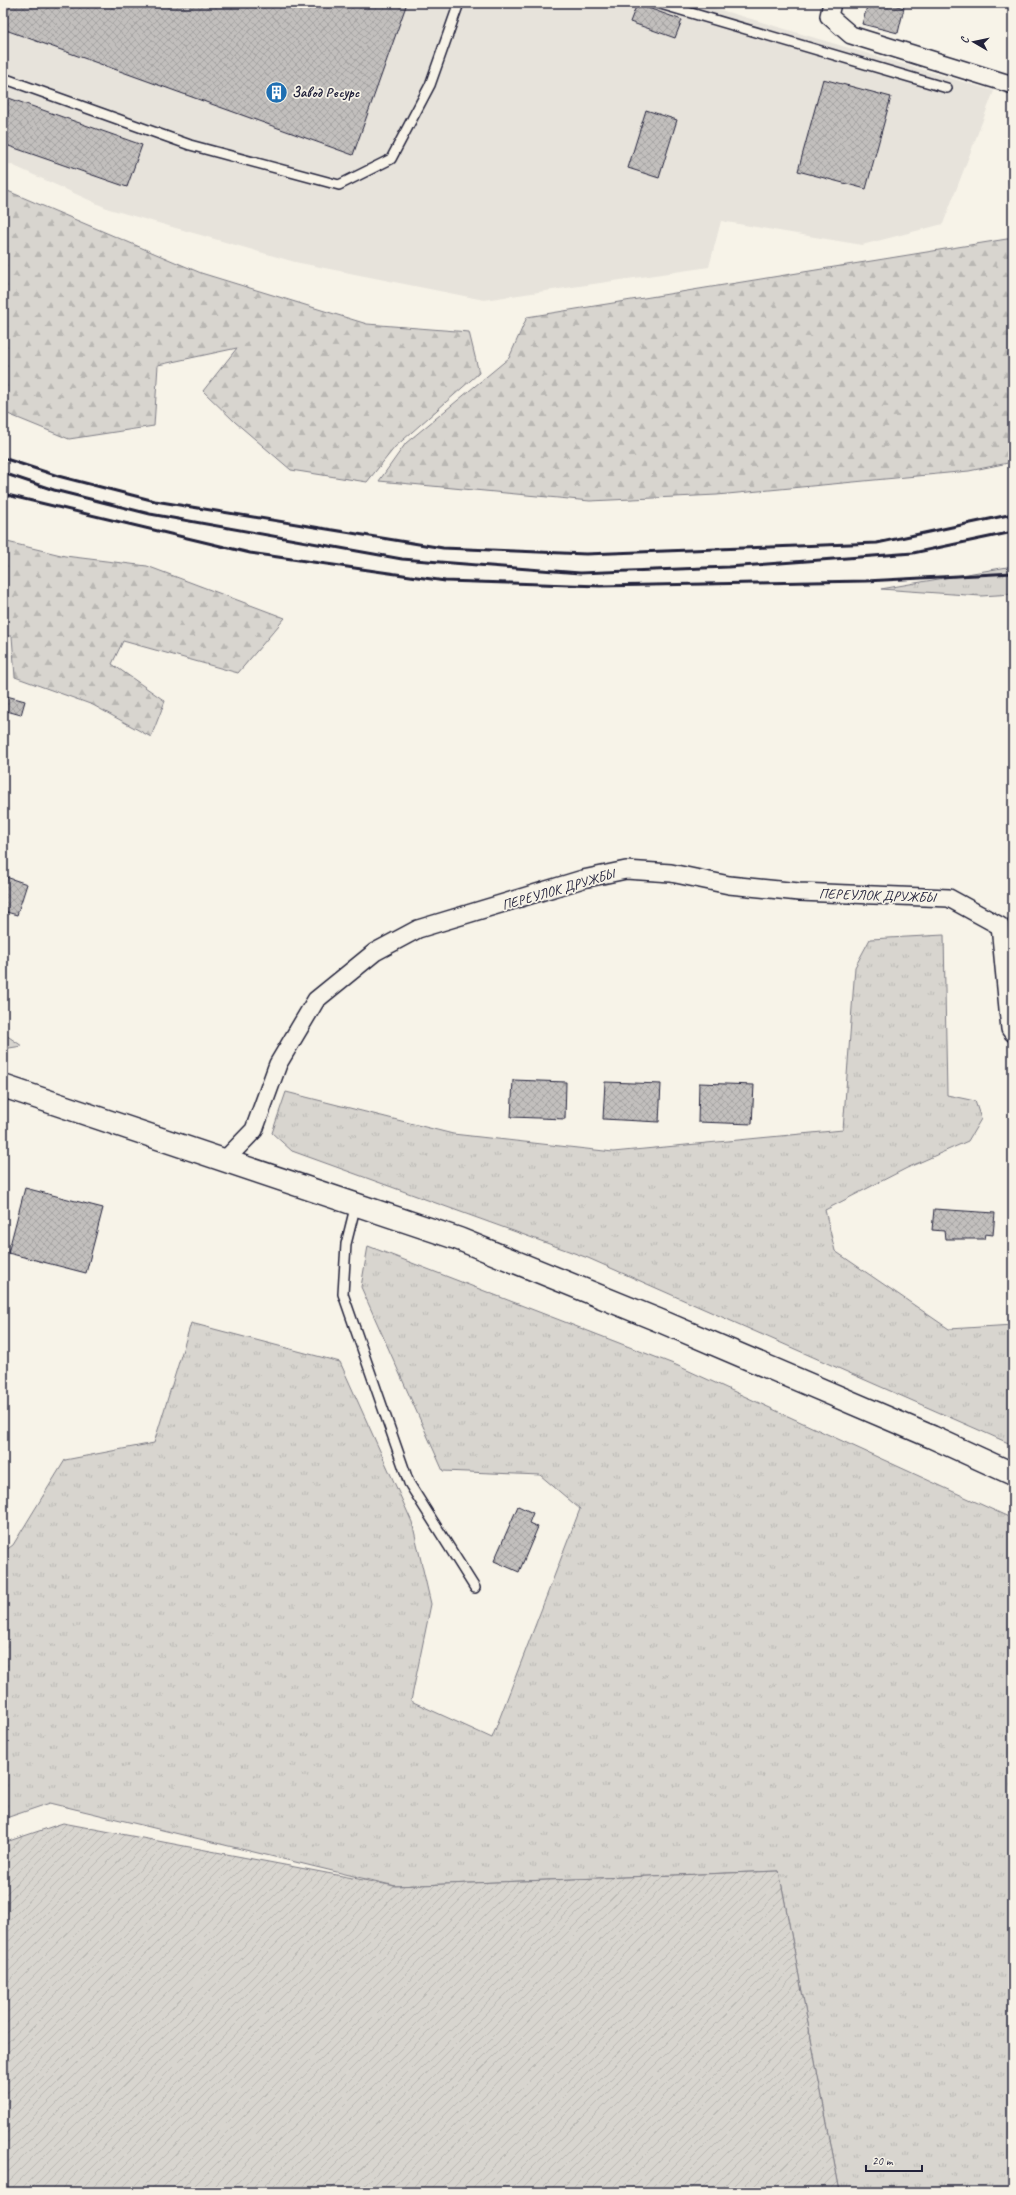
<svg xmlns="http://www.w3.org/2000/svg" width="1016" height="2195" viewBox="0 0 1016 2195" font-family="Caveat,sans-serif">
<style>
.built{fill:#e7e3db}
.grass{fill:url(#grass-tufts);stroke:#7d7c85}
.forest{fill:url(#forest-firs);stroke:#7d7c85}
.garden{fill:url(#garden-furrows);stroke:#7d7c85}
.building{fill:url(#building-cross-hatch);stroke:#22223b}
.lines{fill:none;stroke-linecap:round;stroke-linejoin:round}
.service-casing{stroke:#22223b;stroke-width:12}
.minor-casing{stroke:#22223b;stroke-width:20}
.primary-casing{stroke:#22223b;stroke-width:25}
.service{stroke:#f7f3e8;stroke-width:9}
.minor{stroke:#f7f3e8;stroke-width:17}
.primary{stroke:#f7f3e8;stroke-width:22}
.rail{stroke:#22223b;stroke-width:3}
.labels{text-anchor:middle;stroke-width:3.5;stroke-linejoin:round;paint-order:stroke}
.poi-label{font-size:14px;font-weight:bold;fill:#22223b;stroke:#f7f3e8;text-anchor:start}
.street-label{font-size:14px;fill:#22223b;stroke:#f7f3e8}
</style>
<defs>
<pattern id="grass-tufts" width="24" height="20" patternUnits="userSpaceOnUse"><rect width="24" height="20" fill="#d8d5cf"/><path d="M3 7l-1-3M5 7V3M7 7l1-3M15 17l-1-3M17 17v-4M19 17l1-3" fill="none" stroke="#b9b7b3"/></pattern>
<pattern id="forest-firs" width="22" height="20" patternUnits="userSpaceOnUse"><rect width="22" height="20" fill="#d8d5cf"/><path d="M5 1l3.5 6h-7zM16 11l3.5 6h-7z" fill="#b9b7b3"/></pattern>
<pattern id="garden-furrows" width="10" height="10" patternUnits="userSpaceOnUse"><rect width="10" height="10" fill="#d8d5cf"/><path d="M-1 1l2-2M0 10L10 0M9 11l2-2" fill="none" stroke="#b9b7b3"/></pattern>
<pattern id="building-cross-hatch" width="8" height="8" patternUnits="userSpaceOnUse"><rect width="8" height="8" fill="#c2bfbd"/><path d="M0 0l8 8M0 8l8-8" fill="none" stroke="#a6a4a3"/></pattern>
</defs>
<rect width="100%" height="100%" fill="#f7f3e8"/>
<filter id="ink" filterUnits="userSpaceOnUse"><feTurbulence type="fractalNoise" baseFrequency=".025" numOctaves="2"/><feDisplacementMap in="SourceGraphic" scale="8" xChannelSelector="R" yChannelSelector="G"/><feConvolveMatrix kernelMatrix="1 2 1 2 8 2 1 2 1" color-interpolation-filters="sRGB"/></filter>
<g filter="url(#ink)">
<path class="built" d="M3,3H697L994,91L943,224L862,245L721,221L709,267L484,300L295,262L109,209L3,161Z"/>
<path class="grass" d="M1013,566V594L981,596L881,589Z
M944,935L947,1095L975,1101L981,1119L968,1141L907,1168L825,1210L835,1251L949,1329L1013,1325V1445L588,1258L292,1151L272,1133L286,1092L453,1134L613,1152L843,1130L855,967L870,939Z
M368,1246L676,1365L1013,1519V2192H840L779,1871L395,1886L50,1803L3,1819V1552L13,1545L65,1460L154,1443L191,1323L340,1362L412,1522L431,1604L411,1701L492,1738L580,1509L540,1475L443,1471L361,1287Z"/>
<path class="forest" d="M3,189L201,273L367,324L469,332L479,373L395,447L367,482L291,470L235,422L203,391L237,348L158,365L154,426L69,439L3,412Z
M1013,238V462L969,471L717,495L590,501L379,481L406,443L509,358L527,317Z
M3,541L65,556L147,566L285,618L238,673L123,641L112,664L165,701L151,737L93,705L15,677L12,636H3Z
M3,1033L22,1046L3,1049Z"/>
<path class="garden" d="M63,1823L395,1886L779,1871L840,2192H631L581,2190L575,2192H3V1843Z"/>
<path class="building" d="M3,3H407L353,155L3,29Z
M868,3H887L904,8L898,33L862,24Z
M637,4L682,20L675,38L630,22Z
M823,79L891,97L866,189L798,171Z
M3,96L142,145L127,187L3,144Z
M646,110L677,120L659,178L628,168Z
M3,695L25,701L21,715L3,710Z
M3,876L27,884L17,915L3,911Z
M513,1080L566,1082L565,1119L511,1117Z
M605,1082L661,1084L659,1122L603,1119Z
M699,1083L754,1085L752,1124L698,1122Z
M25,1188L103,1208L86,1273L8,1253Z
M934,1209L995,1213L993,1235L985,1234L984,1239H945L944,1231L932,1230Z
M518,1506L533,1513L529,1523L538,1527L519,1572L494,1561Z"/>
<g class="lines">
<defs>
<path id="service" d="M657,3L947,88
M3,78L190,145L339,185L391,159L430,85L459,3
M356,1204L346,1244L343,1294L409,1483L475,1588"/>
<path id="minor" d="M832,3L829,16L851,35L1013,85
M225,1160L254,1130L278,1064L316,1000L375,952L418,929L583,879L626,870L671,873L729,885L799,892L949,898L1000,926L1010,1029L1013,1033"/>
<path id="primary" d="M3,1086L459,1239L658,1320L932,1437L1013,1474"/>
</defs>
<use href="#service" class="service-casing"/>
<use href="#minor" class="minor-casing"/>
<use href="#primary" class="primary-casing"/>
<use href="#service" class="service"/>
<use href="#minor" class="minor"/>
<use href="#primary" class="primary"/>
<path class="rail" d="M3,458L58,476L155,501L443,548L586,554L877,543L1013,514
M3,473L54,490L150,514L402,559L580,573L728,567L913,553L1013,532
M3,494L250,553L445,581L600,586L866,581L1013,573"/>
</g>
</g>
<defs>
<symbol id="building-disc" viewBox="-11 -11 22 22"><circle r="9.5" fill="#1f6fb2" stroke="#f7f3e8"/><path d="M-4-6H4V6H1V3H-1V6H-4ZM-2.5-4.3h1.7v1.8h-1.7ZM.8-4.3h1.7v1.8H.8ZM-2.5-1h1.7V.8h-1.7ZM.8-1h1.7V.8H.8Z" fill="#fff"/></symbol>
</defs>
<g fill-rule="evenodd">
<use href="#building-disc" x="264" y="80" width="25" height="25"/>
</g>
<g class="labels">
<g class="poi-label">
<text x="292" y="97">Завод Ресурс</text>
</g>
<g class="street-label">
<text transform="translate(558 889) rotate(-16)" y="5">ПЕРЕУЛОК ДРУЖБЫ</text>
<text transform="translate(877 895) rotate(2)" y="5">ПЕРЕУЛОК ДРУЖБЫ</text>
</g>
</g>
<rect width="1016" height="2195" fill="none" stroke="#f7f3e8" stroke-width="16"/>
<rect x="8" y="8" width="1000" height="2179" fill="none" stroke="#22223b" stroke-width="1.5" filter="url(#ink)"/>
<g transform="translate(974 42) rotate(279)" stroke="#f7f3e8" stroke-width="3" paint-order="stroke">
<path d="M0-3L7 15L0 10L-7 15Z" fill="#22223b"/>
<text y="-6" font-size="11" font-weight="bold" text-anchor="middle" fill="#22223b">С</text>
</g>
<path d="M866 2165v6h56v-6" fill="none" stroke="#22223b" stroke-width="2"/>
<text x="872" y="2165" font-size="12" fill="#22223b" stroke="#f7f3e8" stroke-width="3" paint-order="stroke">20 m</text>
</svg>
